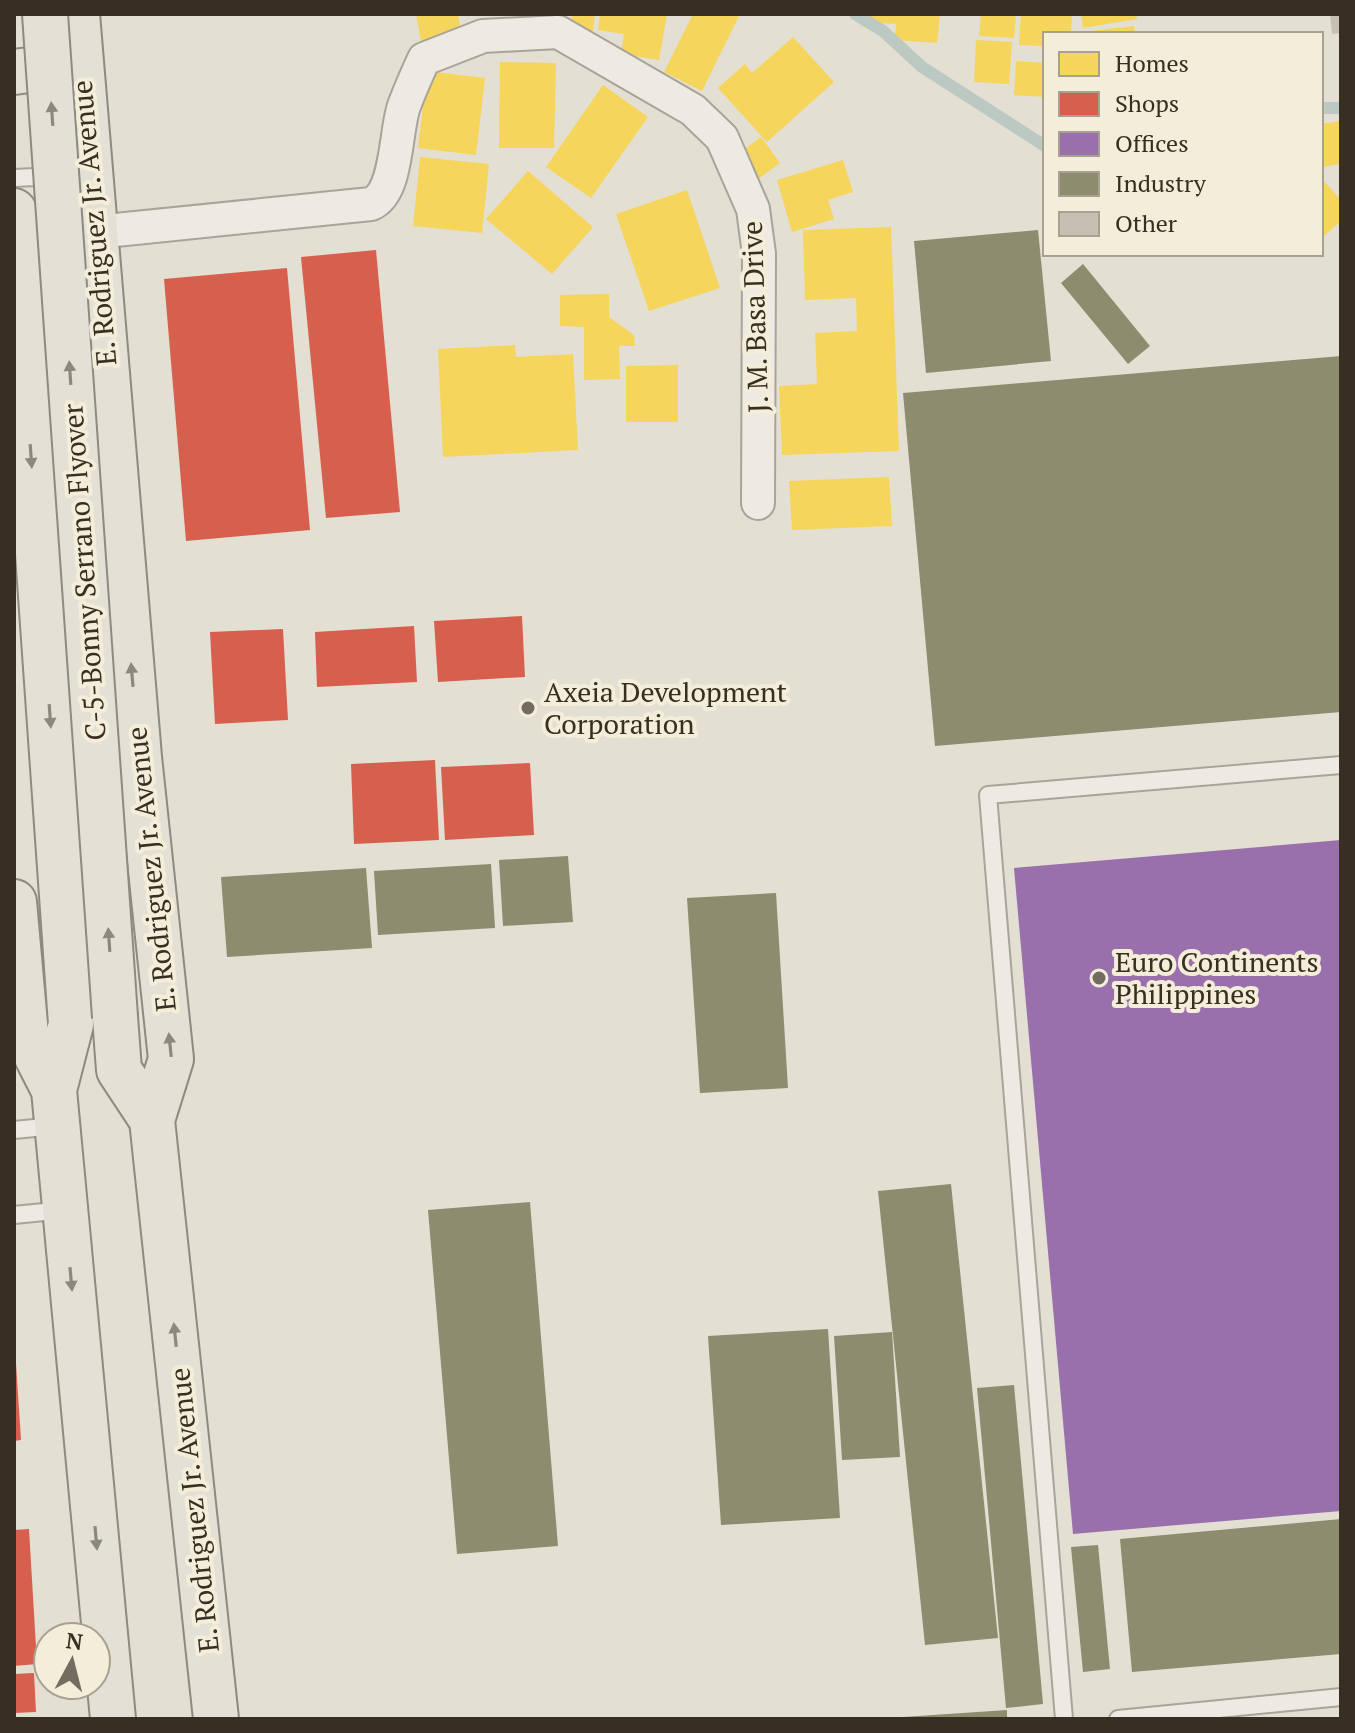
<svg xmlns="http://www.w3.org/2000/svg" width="1355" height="1733" viewBox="0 0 1355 1733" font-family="'PT Serif',serif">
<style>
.homes{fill:#f6d55c}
.shops{fill:#d6604d}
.offices{fill:#9970ab}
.industry{fill:#8c8c6e}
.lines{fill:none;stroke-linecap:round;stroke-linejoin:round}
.stream{stroke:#bbc9c2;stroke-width:12}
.building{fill:#c7bfb3}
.lane-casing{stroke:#a9a49a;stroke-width:20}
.street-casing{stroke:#a9a49a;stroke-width:36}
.primary-casing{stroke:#8f8a81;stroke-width:48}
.lane{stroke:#eceae2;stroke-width:16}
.street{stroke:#eceae2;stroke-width:32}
.primary{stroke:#e3e0d5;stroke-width:44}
.primary-bridge-casing{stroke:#8f8a81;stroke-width:48;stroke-linecap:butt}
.primary-bridge{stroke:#e3e0d5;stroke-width:44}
.oneway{fill:#8e877c}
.poi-dot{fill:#746c60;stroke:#f3edd9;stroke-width:3}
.labels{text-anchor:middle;stroke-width:8;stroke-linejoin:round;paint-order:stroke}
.street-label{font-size:28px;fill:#382e22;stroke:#f3edd9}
.poi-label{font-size:28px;fill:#382e22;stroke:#f3edd9;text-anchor:start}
</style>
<rect width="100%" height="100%" fill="#e3dfd2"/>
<path class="homes" d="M416,14H458L461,33L421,41Z
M572,14H595L592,37L570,33Z
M600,14H667L659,60L621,54L624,34L598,30Z
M693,14H740L702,91L664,72Z
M869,14H940L937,43L895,40L896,24L868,22Z
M981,14H1016L1014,38L979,36Z
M1021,14H1072L1071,34H1045V46L1019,45Z
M1081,14H1136L1137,19L1083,28Z
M1134,26L1135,34H1083V32Z
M793,37L834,82L767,142L718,88L745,64L752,73Z
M976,40L1012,42L1009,84L974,82Z
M1016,61L1045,63V97L1014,95Z
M500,62L556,63L554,148H499Z
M427,71L485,78L476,155L418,148Z
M603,85L648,117L591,198L546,167Z
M1341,121V164L1321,167V124Z
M761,137L780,163L757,180L738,154Z
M420,157L489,164L482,233L413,226Z
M843,160L853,192L828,200L834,219L792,232L777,180Z
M528,171L593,227L552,274L486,219Z
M1321,178L1341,200V221L1324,236L1321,234Z
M687,190L720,288L649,311L616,214Z
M891,227L899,451L782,455L779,386L817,384L815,333L857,331L856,298L805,300L803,230Z
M609,294V317L634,335L635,346H619L620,379L584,380V327L560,326V295Z
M515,345L516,357L573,354L578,450L443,457L438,349Z
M678,365V422H626V366Z
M889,477L892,526L792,530L789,481Z"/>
<path class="shops" d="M376,250L400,512L326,518L301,257Z
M287,268L310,530L186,541L164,279Z
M522,616L525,677L438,682L434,621Z
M414,626L417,682L317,687L315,632Z
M283,629L288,720L215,724L210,632Z
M435,760L439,840L354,844L351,764Z
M530,763L534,835L445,840L441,767Z
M14,1363H16L21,1440L14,1441Z
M29,1529L37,1664L14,1666V1530Z
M34,1673L36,1712L14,1713V1674Z"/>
<path class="offices" d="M1341,840V1511L1073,1534L1014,868Z"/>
<path class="industry" d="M1038,230L1051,361L926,373L914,241Z
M1083,264L1150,346L1128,364L1061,283Z
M1341,356V712L935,746L903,393Z
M568,856L573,922L503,926L499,860Z
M491,864L495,928L378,935L374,871Z
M366,868L372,948L227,957L221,877Z
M776,893L788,1088L700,1093L687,898Z
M951,1184L998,1638L925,1645L878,1191Z
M530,1202L558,1546L457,1554L428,1210Z
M828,1329L840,1518L721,1525L708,1336Z
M892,1332L900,1457L842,1460L834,1336Z
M1014,1385L1043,1704L1006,1708L977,1388Z
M1341,1519V1654L1132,1672L1120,1539Z
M1098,1545L1110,1669L1083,1672L1071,1547Z
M1007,1710V1719H904L903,1717Z"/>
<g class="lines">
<path class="stream" d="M855,14L883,31L922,67L1045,146
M1321,108H1341"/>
</g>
<path class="building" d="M1330,14H1341V33L1332,34Z"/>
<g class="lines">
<defs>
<path id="lane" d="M14,178L56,176
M14,1130L55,1126
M14,1215L64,1210
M1064,1719L988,795L1341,765
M1118,1719L1341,1697"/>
<path id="street" d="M96,232L371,204C398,193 395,131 404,106C410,90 417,74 424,59L483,36L558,32L693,110L722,138L753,209L759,254L758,503"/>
<path id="primary" d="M77,14L139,757L171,1059L152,1120L216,1719
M14,72L81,63
M14,211L71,1024L54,1090
M14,902L26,1035L54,1090L113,1719
M115,1017L119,1070L152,1120"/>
</defs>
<use href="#lane" class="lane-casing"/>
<use href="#street" class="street-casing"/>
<use href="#primary" class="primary-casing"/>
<use href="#lane" class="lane"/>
<use href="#street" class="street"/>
<use href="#primary" class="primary"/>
<defs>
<path id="primary-bridge" d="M45,14L115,1017"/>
</defs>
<use href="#primary-bridge" class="primary-bridge-casing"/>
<use href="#primary-bridge" class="primary-bridge"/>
</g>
<defs><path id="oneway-solid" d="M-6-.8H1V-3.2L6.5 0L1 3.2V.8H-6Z" transform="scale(2)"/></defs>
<g class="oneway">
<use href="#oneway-solid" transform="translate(52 114) rotate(-94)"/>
<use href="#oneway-solid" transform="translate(70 373) rotate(-94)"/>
<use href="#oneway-solid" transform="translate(31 456) rotate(86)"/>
<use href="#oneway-solid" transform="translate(132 675) rotate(-95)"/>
<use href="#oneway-solid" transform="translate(50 716) rotate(86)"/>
<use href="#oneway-solid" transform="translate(109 940) rotate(-94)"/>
<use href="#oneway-solid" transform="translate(170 1045) rotate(-96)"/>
<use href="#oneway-solid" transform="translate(71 1279) rotate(85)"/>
<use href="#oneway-solid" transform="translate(175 1335) rotate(-96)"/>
<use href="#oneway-solid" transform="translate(96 1538) rotate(85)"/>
</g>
<g class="poi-dot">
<circle cx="528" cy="708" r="8"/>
<circle cx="1099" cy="978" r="8"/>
</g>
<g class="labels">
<g class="street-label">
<text transform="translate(94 223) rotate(-95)" y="10">E. Rodriguez Jr. Avenue</text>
<text transform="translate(755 317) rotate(-92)" y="10">J. M. Basa Drive</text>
<text transform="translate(84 572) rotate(-94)" y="10">C-5-Bonny Serrano Flyover</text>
<text transform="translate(151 869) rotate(-96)" y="10">E. Rodriguez Jr. Avenue</text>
<text transform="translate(194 1510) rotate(-96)" y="10">E. Rodriguez Jr. Avenue</text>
</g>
<g class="poi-label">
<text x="544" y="702">Axeia Development<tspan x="544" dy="32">Corporation</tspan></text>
<text x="1115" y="972">Euro Continents<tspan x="1115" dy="32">Philippines</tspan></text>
</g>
</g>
<rect width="1355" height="1733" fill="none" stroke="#382e22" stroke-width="32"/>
<rect x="1043" y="32" width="280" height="224" fill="#f3edd9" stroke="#a8a190" stroke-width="2"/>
<rect x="1059" y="52" width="40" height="24" fill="#f6d55c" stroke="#a8a190" stroke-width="2"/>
<text x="1115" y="72" font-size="24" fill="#382e22">Homes</text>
<rect x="1059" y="92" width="40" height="24" fill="#d6604d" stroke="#a8a190" stroke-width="2"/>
<text x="1115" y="112" font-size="24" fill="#382e22">Shops</text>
<rect x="1059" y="132" width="40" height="24" fill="#9970ab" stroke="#a8a190" stroke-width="2"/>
<text x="1115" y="152" font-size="24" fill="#382e22">Offices</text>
<rect x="1059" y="172" width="40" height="24" fill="#8c8c6e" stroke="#a8a190" stroke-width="2"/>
<text x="1115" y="192" font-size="24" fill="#382e22">Industry</text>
<rect x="1059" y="212" width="40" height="24" fill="#c7bfb3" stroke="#a8a190" stroke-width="2"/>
<text x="1115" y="232" font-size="24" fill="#382e22">Other</text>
<g transform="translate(72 1661) rotate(7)"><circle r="38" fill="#f3edd9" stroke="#a8a190" stroke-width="2"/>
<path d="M0-6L14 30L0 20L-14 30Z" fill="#746c60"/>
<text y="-12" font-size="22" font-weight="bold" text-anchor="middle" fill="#382e22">N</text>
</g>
</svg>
